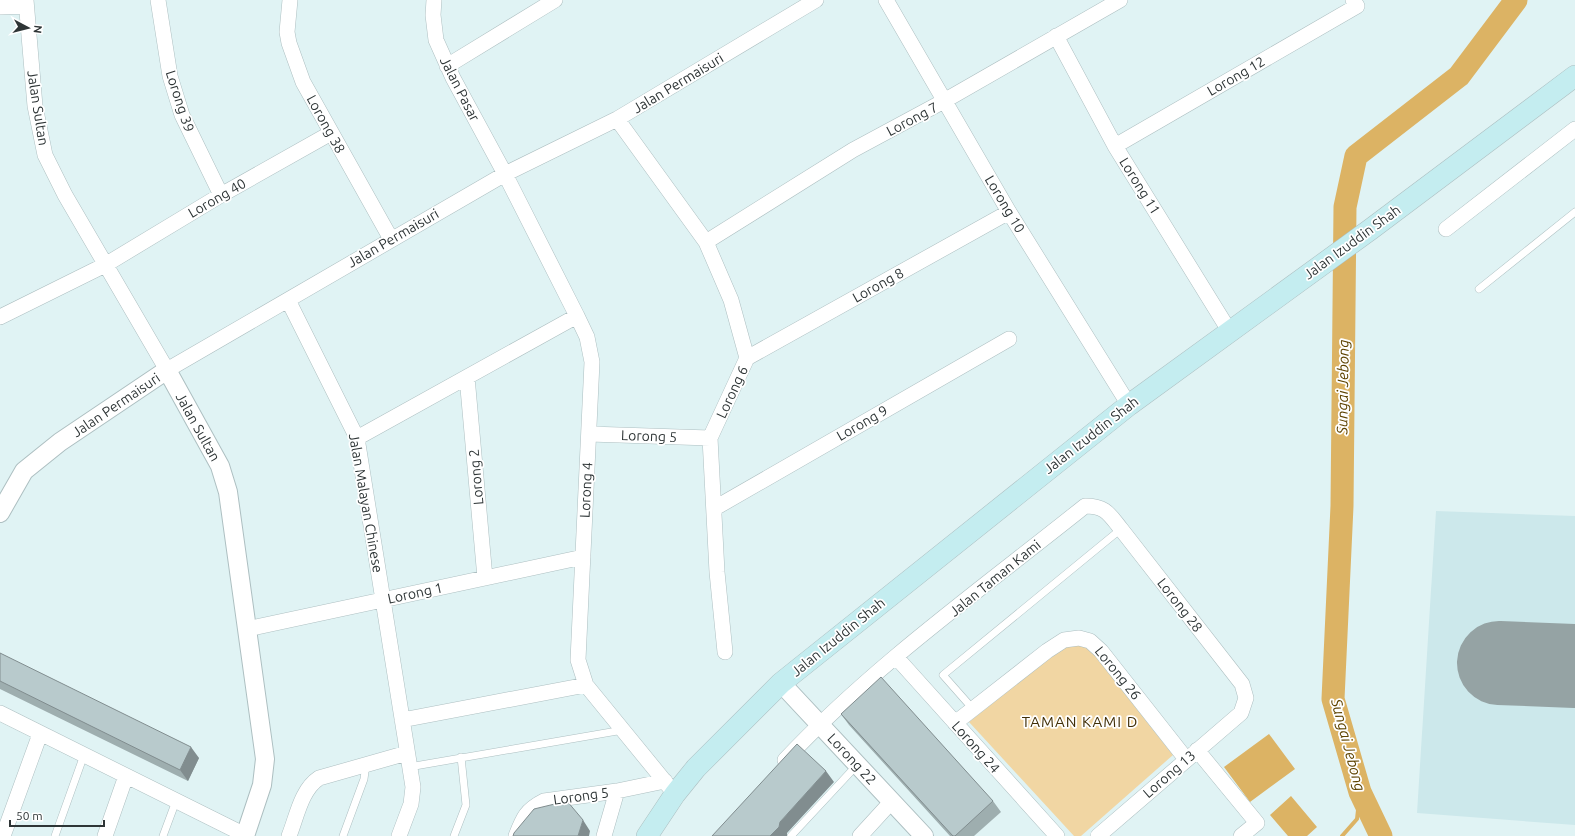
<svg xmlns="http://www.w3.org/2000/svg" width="1575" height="836" viewBox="0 0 1575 836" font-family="Ubuntu,sans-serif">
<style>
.built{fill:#cce8eb}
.green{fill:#f1d6a3}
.water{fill:#dcb364}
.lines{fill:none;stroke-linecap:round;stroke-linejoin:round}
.stream{stroke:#dcb364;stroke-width:4}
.river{stroke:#dcb364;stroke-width:23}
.runway{stroke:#95a3a4;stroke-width:84}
.service-casing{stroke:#adbfc1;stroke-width:8}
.minor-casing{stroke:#adbfc1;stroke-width:16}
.tertiary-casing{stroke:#adbfc1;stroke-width:20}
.secondary-casing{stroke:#adbfc1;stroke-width:22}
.service{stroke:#fff;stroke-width:7}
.minor{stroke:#fff;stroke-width:15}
.tertiary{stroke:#fff;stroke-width:18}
.secondary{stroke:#c4edf0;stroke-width:21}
.wall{fill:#9eaeaf}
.shaded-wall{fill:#818d8f}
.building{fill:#b8cacc;stroke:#818d8f}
.labels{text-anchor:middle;stroke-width:3.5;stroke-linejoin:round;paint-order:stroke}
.street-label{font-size:14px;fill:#2e3536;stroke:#fff}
.water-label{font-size:15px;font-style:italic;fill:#5e4300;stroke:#fff}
.neighbourhood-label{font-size:15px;letter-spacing:1px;fill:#402e06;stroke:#fff}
</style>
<rect width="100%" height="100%" fill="#e0f3f4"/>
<path class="built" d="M1436,511L1575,516V825L1417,813Z"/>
<path class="green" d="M1077,644L1089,648L1173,755L1081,836H1074L969,722L1065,645Z"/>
<path class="water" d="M1269,734L1295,769L1250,802L1224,767Z
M1291,796L1317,827L1307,836H1288L1270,815Z"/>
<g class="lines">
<path class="stream" d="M1342,836L1357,819L1360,792"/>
<path class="river" d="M1381,836L1360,792L1333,699L1342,506L1345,207L1356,156L1459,76L1516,0"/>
<path class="runway" d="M1499,663L1575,666"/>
<defs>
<path id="service" d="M1479,289L1575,212
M973,709L943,675L1121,529
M409,767L623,730
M55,836L84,755
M163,836L176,801
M343,836L364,779L366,764
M454,836L466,805L461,757
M791,836L857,765"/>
<path id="minor" d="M26,0L35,106L45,155L65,195L167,370L505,174L617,119L816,0
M158,0L170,76L182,115L221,195
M290,0L287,32L289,43L303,82L391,239
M434,0L433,15L436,40L453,78L505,174L577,316L587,337L592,362L578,660L586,685L675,794
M886,0L1009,212L1129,405
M0,7L26,6
M1056,36L1115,146L1230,332
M447,66L555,0
M617,119L706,242L731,300L747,358L710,438L717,572L725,652
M1115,146L1357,6L1353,0
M1446,229L1575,129
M706,242L853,150L944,101L1120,0
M288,300L357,438L413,787L411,804L399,836
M0,317L105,265L221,195L331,133
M747,358L1009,212
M467,377L485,578
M589,434L710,438
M357,438L577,316
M715,508L1009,339
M247,629L583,557
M896,657L1057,836
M0,713L245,835
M402,720L586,685
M955,723L1047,651L1064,640L1079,638L1090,641L1101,651L1186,759
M1197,750L1257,823L1241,836
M785,760C873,666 984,587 1085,506C1106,506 1109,514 1121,529L1242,684L1246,698L1241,713L1098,836
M3,836L40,734
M105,836L126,776
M289,836C297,816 301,790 319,778L407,753
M516,836C523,818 526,810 544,801L617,791L665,781
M604,836L617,791
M860,836L892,801"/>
<path id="tertiary" d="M0,513L24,471L60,442L167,370L220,466L228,492L265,759L262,785L245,836
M781,683L924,836"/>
<path id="secondary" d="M647,836L675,794L696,768L781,683L1129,405L1371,229L1575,76"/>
</defs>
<use href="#service" class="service-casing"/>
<use href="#minor" class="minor-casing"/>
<use href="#tertiary" class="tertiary-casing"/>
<use href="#secondary" class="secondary-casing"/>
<use href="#service" class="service"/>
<use href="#minor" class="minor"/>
<use href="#tertiary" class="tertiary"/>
<use href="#secondary" class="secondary"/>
</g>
<path class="wall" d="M0,653L199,758L188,781L0,689Z
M841,714L993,801L1001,812L974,836H950L849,725Z"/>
<path class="shaded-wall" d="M191,747L199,758L188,781L180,770Z
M826,771L834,782L787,833V836H770L780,822Z
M583,820L590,831L589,836H578Z"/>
<path class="building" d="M0,653L191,747L180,770L0,681Z
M881,677L993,801L955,836H953L841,714Z
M797,744L826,771L780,822L779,827L770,836H712Z
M567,801L583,820L578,836H513L514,833L534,809Z"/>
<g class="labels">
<g class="street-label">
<text transform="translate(1236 76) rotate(-30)" y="5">Lorong 12</text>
<text transform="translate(678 83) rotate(-31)" y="5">Jalan Permaisuri</text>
<text transform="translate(460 89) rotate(63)" y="5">Jalan Pasar</text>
<text transform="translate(180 101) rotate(72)" y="5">Lorong 39</text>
<text transform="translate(38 108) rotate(81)" y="5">Jalan Sultan</text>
<text transform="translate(912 119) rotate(-28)" y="5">Lorong 7</text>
<text transform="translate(326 124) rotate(61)" y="5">Lorong 38</text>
<text transform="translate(1140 186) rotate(58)" y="5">Lorong 11</text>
<text transform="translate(217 198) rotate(-30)" y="5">Lorong 40</text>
<text transform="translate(1005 204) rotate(59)" y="5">Lorong 10</text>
<text transform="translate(393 238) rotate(-30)" y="5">Jalan Permaisuri</text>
<text transform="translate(1352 242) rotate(-36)" y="5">Jalan Izuddin Shah</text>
<text transform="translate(878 285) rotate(-29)" y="5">Lorong 8</text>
<text transform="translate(732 392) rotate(-65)" y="5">Lorong 6</text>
<text transform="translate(116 405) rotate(-34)" y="5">Jalan Permaisuri</text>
<text transform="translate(862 423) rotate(-30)" y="5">Lorong 9</text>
<text transform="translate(198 427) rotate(61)" y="5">Jalan Sultan</text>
<text transform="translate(1091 435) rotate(-38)" y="5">Jalan Izuddin Shah</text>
<text transform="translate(649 436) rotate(2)" y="5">Lorong 5</text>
<text transform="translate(476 477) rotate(-95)" y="5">Lorong 2</text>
<text transform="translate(586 490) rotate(-87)" y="5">Lorong 4</text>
<text transform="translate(366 503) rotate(80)" y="5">Jalan Malayan Chinese</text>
<text transform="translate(995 578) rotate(-39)" y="5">Jalan Taman Kami</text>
<text transform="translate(415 593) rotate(-12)" y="5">Lorong 1</text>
<text transform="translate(1180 605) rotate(52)" y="5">Lorong 28</text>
<text transform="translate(838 637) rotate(-39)" y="5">Jalan Izuddin Shah</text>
<text transform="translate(1118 673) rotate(51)" y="5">Lorong 26</text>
<text transform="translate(976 747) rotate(48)" y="5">Lorong 24</text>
<text transform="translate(852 759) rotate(47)" y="5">Lorong 22</text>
<text transform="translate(1169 774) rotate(-41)" y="5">Lorong 13</text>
<text transform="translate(581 796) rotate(-8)" y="5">Lorong 5</text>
</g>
<g class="water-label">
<text transform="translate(1343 387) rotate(-89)" y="5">Sungai Jebong</text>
<text transform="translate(1348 745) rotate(75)" y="5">Sungai Jebong</text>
</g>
<g class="neighbourhood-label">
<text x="1080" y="727">TAMAN KAMI D</text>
</g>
</g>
<g transform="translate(28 28) rotate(97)" stroke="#ffffff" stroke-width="3" paint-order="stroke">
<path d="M0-3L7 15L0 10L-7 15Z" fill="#2e3536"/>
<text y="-6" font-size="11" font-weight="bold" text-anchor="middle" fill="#2e3536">N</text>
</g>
<path d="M10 820v6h94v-6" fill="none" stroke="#2e3536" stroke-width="2"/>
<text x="16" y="820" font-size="12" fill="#2e3536" stroke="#ffffff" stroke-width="3" paint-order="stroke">50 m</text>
</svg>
